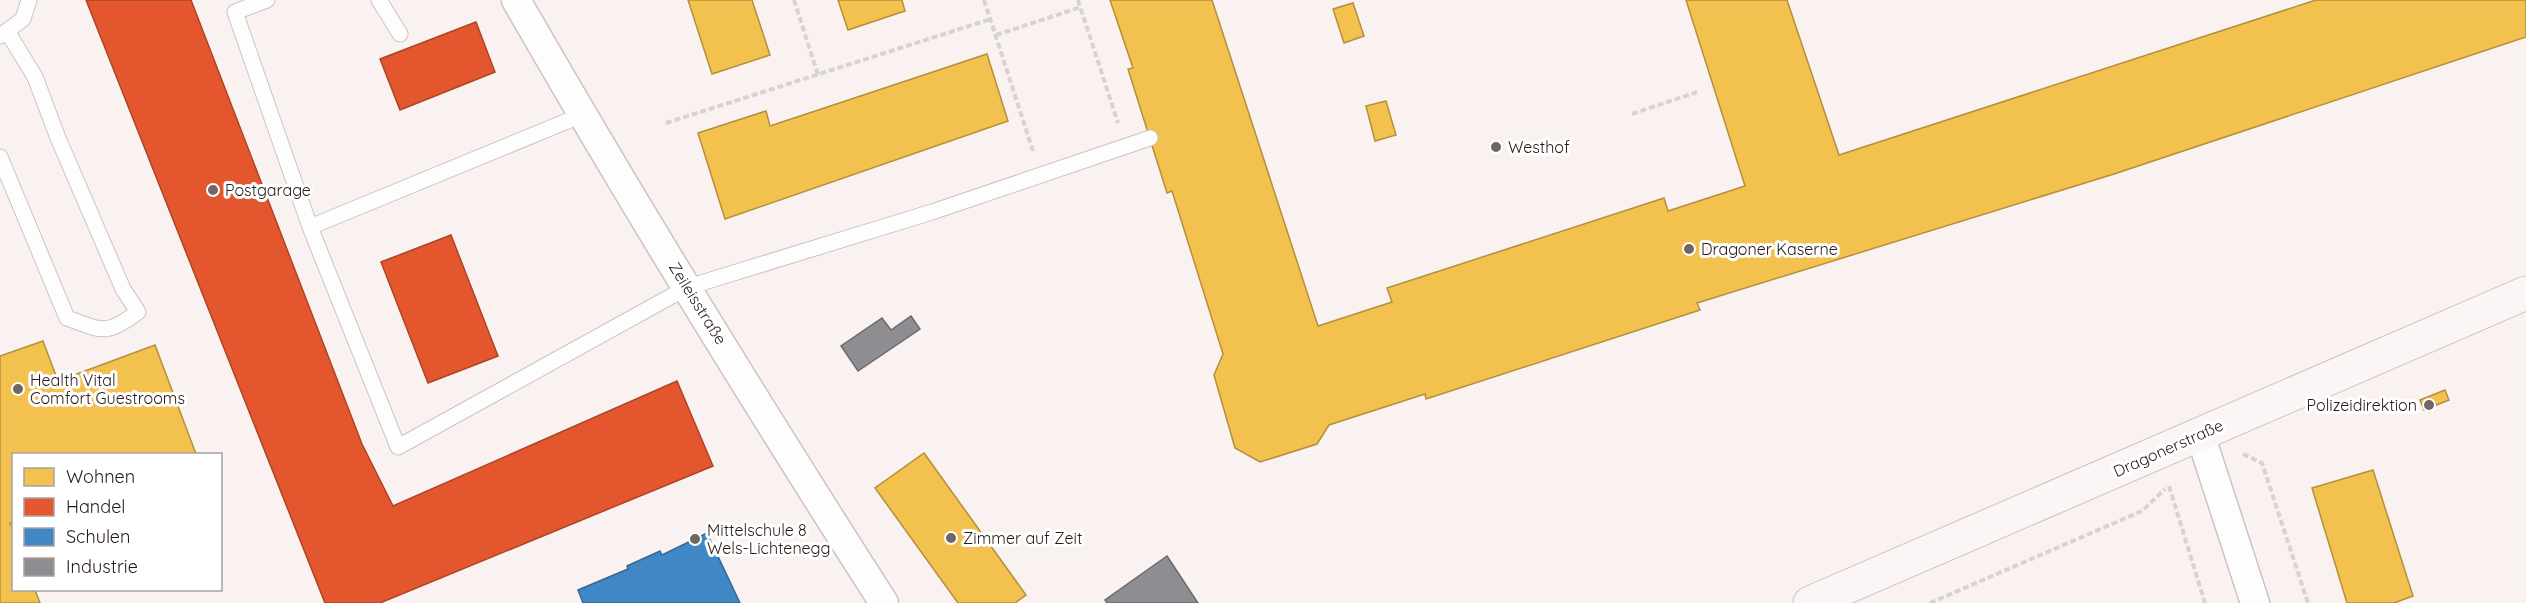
<svg xmlns="http://www.w3.org/2000/svg" width="2526" height="603" viewBox="0 0 2526 603" font-family="Quicksand,sans-serif">
<style>
.homes{fill:#f2c14e;stroke:#b58f3d;stroke-width:1.5}
.shops{fill:#e4572e;stroke:#ab4526;stroke-width:1.5}
.schools{fill:#3f88c5;stroke:#386790;stroke-width:1.5}
.industry{fill:#8d8d92;stroke:#6e6a6c;stroke-width:1.5}
.lines{fill:none;stroke-linecap:round;stroke-linejoin:round}
.lane-casing{stroke:#cdc3c0;stroke-width:17}
.street-casing{stroke:#cdc3c0;stroke-width:31}
.secondary-casing{stroke:#cdc3c0;stroke-width:35}
.path{stroke:#d6d3d2;stroke-width:4;stroke-dasharray:6 3;stroke-linecap:butt}
.lane{stroke:#fefdfd;stroke-width:15}
.street{stroke:#fefdfd;stroke-width:28}
.secondary{stroke:#fbf6f5;stroke-width:33}
.poi-dot{fill:#706662;stroke:#fff;stroke-width:2}
.labels{text-anchor:middle;stroke-width:6;stroke-linejoin:round;paint-order:stroke}
.poi-label{font-size:16px;fill:#261a15;stroke:#fff;text-anchor:start}
.street-label{font-size:16px;fill:#261a15;stroke:#fff}
</style>
<rect width="100%" height="100%" fill="#faf2f0"/>
<path class="homes" d="M688,0H752L770,55L712,74Z
M838,0H902L905,11L848,30Z
M1110,0H1212L1318,326L1392,302L1387,288L1664,198L1668,211L1745,186L1686,0H1787L1839,155L2316,0H2526V37L2114,174L1697,303L1700,310L1426,399L1425,394L1329,425L1317,444L1260,462L1235,448L1214,375L1223,354L1172,191L1167,193L1128,69L1133,68Z
M1353,3L1364,36L1344,43L1333,9Z
M987,54L1008,121L725,219L698,133L766,111L770,126Z
M1386,101L1396,135L1375,141L1366,106Z
M43,341L58,381L155,345L196,454H14V522L10,523L14,532V590H35L40,603H0V356Z
M2445,390L2449,400L2424,410L2420,400Z
M924,453L1026,595L1015,603H958L875,488Z
M2373,470L2413,596L2394,603H2347L2312,488Z"/>
<path class="shops" d="M86,0H191L362,444L393,506L677,381L713,466L380,603H325Z
M476,22L495,72L400,110L380,59Z
M451,235L498,356L428,383L381,262Z"/>
<path class="schools" d="M707,533L740,603H583L578,590L628,569L627,566L660,551L662,555Z"/>
<path class="industry" d="M911,316L920,329L858,371L841,346L882,318L891,330Z
M1167,556L1198,603H1107L1105,600Z"/>
<g class="lines">
<defs>
<path id="lane" d="M267,0L235,12L310,227L398,447L688,287L932,212L1150,138
M379,0L400,34
M0,36L23,19L29,0
M0,157L67,318C103,331 105,336 138,312L123,289L58,138L35,77L7,31
M310,227L582,115"/>
<path id="street" d="M516,0C633,204 757,405 884,603
M2200,434L2255,603"/>
<path id="secondary" d="M1810,603L2526,293"/>
</defs>
<use href="#lane" class="lane-casing"/>
<use href="#street" class="street-casing"/>
<use href="#secondary" class="secondary-casing"/>
<path class="path" d="M794,0L818,75
M984,0L1033,151
M1078,0L1118,123
M996,35L1081,7
M1632,114L1697,92
M666,123L991,19
M2243,454L2262,463L2308,603
M2169,486L2205,603
M1930,603L2142,511L2165,489"/>
<use href="#lane" class="lane"/>
<use href="#street" class="street"/>
<use href="#secondary" class="secondary"/>
</g>
<g class="poi-dot">
<circle cx="1496" cy="147" r="6"/>
<circle cx="213" cy="190" r="6"/>
<circle cx="1689" cy="249" r="6"/>
<circle cx="18" cy="389" r="6"/>
<circle cx="2429" cy="405" r="6"/>
<circle cx="951" cy="538" r="6"/>
<circle cx="695" cy="539" r="6"/>
</g>
<g class="labels">
<g class="poi-label">
<text x="1508" y="153">Westhof</text>
<text x="225" y="196">Postgarage</text>
<text x="1701" y="255">Dragoner Kaserne</text>
<text x="30" y="386">Health Vital<tspan x="30" dy="18">Comfort Guestrooms</tspan></text>
<text x="2417" y="411" text-anchor="end">Polizeidirektion</text>
<text x="707" y="536">Mittelschule 8<tspan x="707" dy="18">Wels-Lichtenegg</tspan></text>
<text x="963" y="544">Zimmer auf Zeit</text>
</g>
<g class="street-label">
<text transform="translate(698 303) rotate(58)" y="6">Zeileisstraße</text>
<text transform="translate(2168 448) rotate(-24)" y="6">Dragonerstraße</text>
</g>
</g>
<rect x="12" y="453" width="210" height="138" fill="#ffffff" stroke="#a8a3a1" stroke-width="1.5"/>
<rect x="24" y="468" width="30" height="18" fill="#f2c14e" stroke="#a8a3a1" stroke-width="1.5"/>
<text x="66" y="483" font-size="18" fill="#261a15">Wohnen</text>
<rect x="24" y="498" width="30" height="18" fill="#e4572e" stroke="#a8a3a1" stroke-width="1.5"/>
<text x="66" y="513" font-size="18" fill="#261a15">Handel</text>
<rect x="24" y="528" width="30" height="18" fill="#3f88c5" stroke="#a8a3a1" stroke-width="1.5"/>
<text x="66" y="543" font-size="18" fill="#261a15">Schulen</text>
<rect x="24" y="558" width="30" height="18" fill="#8d8d92" stroke="#a8a3a1" stroke-width="1.5"/>
<text x="66" y="573" font-size="18" fill="#261a15">Industrie</text>
</svg>
